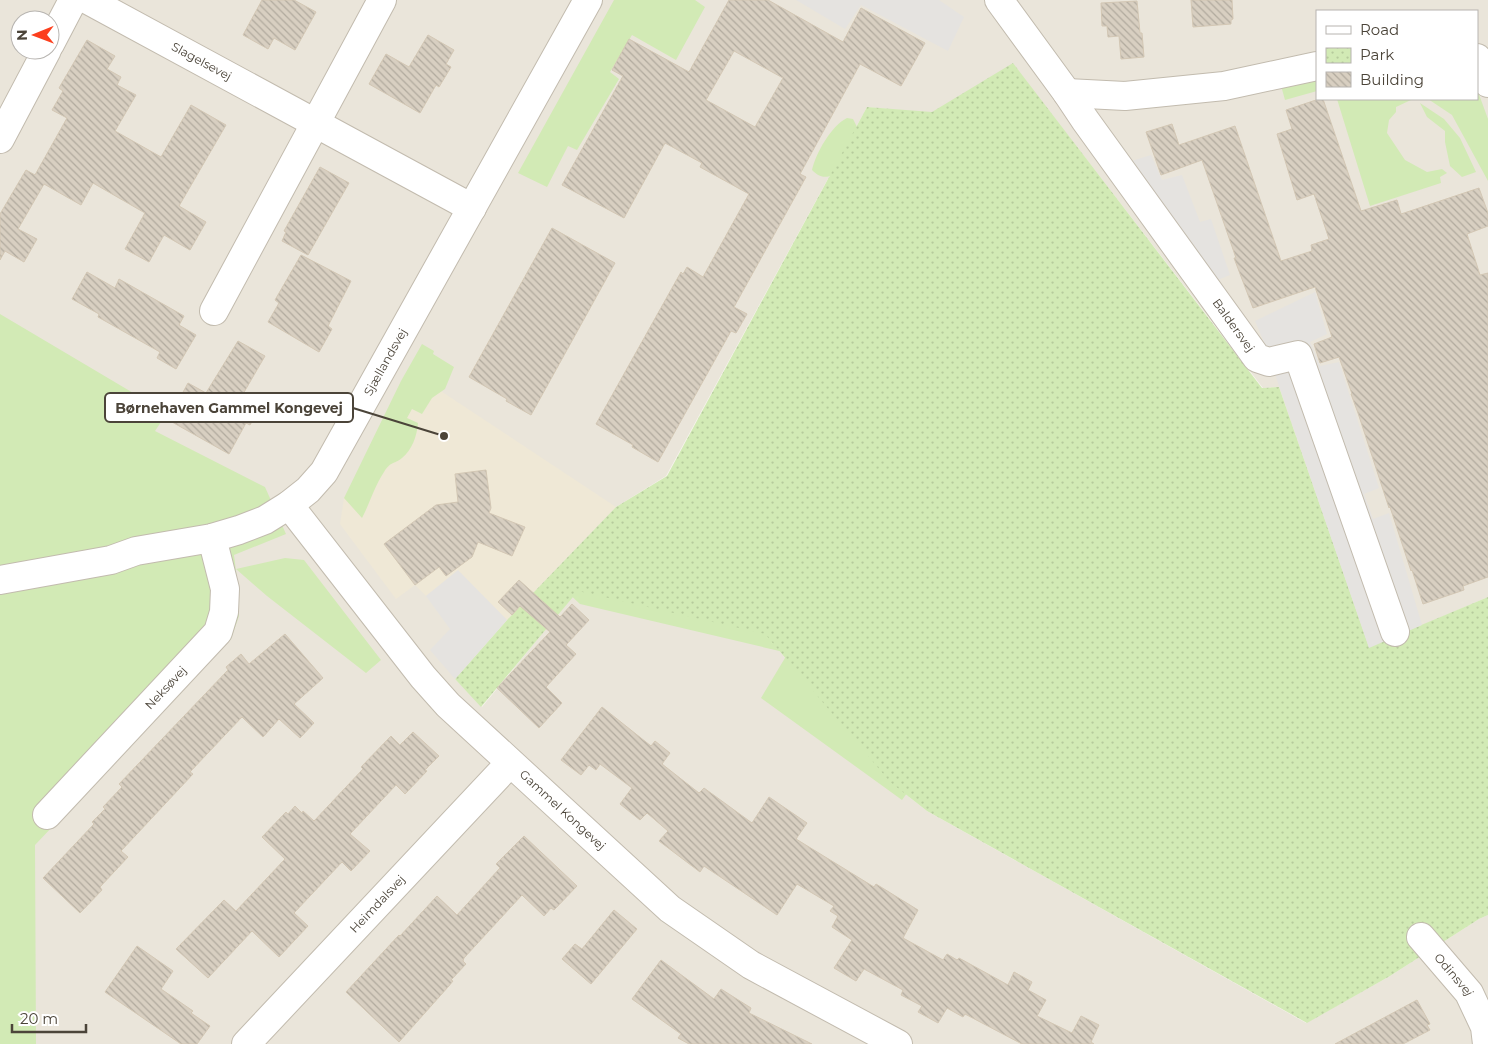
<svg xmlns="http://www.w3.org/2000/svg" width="1488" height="1044" viewBox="0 0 1488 1044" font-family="Montserrat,sans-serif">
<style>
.residential{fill:#eae5da;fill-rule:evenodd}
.education{fill:#efe8d6}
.grass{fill:#d2eab5}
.park{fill:url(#park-dots)}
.parking{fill:#e5e3e0}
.building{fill:url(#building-back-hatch);stroke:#d3c7b4;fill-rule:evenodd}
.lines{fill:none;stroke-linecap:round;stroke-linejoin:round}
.minor-casing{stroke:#c2bbae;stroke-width:30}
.minor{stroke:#fff;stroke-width:28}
.labels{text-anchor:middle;stroke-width:4;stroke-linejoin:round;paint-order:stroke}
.street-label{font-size:12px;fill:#4b4439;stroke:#fff}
.leader{fill:none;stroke:#4b4439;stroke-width:2}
.callout-dot{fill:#4b4439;stroke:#fff;stroke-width:2}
.callout{fill:#fff;stroke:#4b4439;stroke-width:2}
.callout-label{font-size:14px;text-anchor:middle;font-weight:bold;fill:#4b4439}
</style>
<defs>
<pattern id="park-dots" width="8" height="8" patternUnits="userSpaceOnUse" patternTransform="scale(1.25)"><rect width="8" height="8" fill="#d2eab5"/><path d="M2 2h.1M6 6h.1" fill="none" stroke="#b6ca9c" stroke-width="1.8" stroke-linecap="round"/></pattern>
<pattern id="building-back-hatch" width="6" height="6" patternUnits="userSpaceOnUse" patternTransform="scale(1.25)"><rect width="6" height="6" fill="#d8cfc1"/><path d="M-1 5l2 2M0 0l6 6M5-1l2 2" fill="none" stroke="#b1aa9e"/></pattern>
</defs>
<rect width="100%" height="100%" fill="#f6f3ec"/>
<path class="residential" d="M0,0H1488V597L1369,648L1279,387L1263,388L1013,64L932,113L867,107L666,476L616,507L507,620L455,679L482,707L578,590L765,634L890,782L927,811L1306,1023L1390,976L1479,919L1488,915V1044H0ZM1317,11H1477V99H1317ZM20,20H50V50H20Z"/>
<path class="education" d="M415,374L616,507L507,620L458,571L426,596L415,585L396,599L340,524L344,498Z"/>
<path class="grass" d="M614,0H695L705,7L676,60L632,35L610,72L619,79L577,150L568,146L547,187L518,173Z
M1317,74V91L1285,100L1280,82Z
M1477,89L1488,119V181L1452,115L1428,99H1477Z
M1337,99H1413L1396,107V112L1389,120L1387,133L1405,160L1427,172L1442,169L1447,173L1440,177L1441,183L1370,206Z
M1420,103L1444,119L1460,138L1476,172L1462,177L1450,166L1445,142V131L1427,117Z
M847,118L853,119L857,127L832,175C824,179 818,176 812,170C816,153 831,126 847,118Z
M0,314L167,413L155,431L265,487L286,534L234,555L239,594V616L231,639L35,845L36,1044H0Z
M422,344L434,351L433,354L454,367L445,389L432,398L422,414L412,409L407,418L418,423C417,436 412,450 402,458C393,465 391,461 384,472C374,487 370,503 362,518L344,498L401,381Z
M285,558L304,560L381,660L366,673L267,596L236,569Z
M575,580L756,608L925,768L902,800L761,698L788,653L580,604L565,590Z"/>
<path class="park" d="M1013,63L1262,388L1279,387L1369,647L1488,597V915L1479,919L1390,976L1307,1023L927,811L890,782L765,634L578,591L481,707L455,679L507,620L616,507L667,476L867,107L932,112Z"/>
<path class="parking" d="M796,0H939L964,17L948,51L861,5L845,29Z
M1151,155L1162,180L1182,175L1200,222L1211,219L1230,275L1213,282L1122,164Z
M1315,292L1327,334L1310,342L1320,366L1339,362L1379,488L1364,494L1373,519L1389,513L1422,625L1369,648L1264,342L1255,321Z
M458,570L507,620L455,679L430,650L450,629L426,596Z"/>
<path class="building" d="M262,0H294L316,12L295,50L274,38L268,49L243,35Z
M729,0H768L843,42L861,8L925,43L901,86L860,64L800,174L806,177L734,307L747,314L736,333L731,331L658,462L632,447L633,445L596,424L681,272L683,274L687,267L703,277L749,194L700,167L702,163L665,143L624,218L562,185L623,76L612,70L629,39L689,72ZM734,51L783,78L755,127L706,100Z
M1191,0H1232L1233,19L1231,20V24L1193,27Z
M1137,1L1140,33H1142L1144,57L1121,59L1119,36L1108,37L1107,26H1102L1101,3Z
M428,35L454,50L446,64L451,67L439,87L436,85L420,113L369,84L386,54L409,67Z
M87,40L115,56L107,69L121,77L117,85L136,95L115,131L161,157L191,105L226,125L179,206L206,222L190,250L164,235L149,262L125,249L145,213L93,183L81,205L44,184L18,229L37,239L24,262L5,251L0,260V214L26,170L35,175L67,118L52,110L63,91L59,88Z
M1319,99H1323L1361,211L1397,200L1401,214L1479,188L1488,213V226L1467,234L1480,275L1488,273V577L1463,586L1464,590L1423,604L1412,570L1411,571L1390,507L1389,508L1358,413L1351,394H1352L1339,357L1320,363L1314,344L1332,337L1315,287L1253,308L1234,258H1236L1202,160L1161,175L1146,132L1172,124L1179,145L1235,126L1281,261L1312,251L1311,245L1329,239L1314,194L1297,200L1277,134L1292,129L1286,110Z
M320,167L349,183L308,255L282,241L286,232L284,231Z
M552,228L615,263L531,415L506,401L507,399L469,377Z
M301,255L351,281L328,326L332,329L319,352L268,322L279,303L275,300Z
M87,272L115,288L119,279L184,316L179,325L196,335L176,369L157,358L160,352L98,317L99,314L72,299Z
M238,341L265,356L243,394L262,405L250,425L246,423L229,454L172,422L174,418L170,416L188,383L206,393Z
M486,470L491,508L489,513L525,527L512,556L478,542L472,557L446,576L439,567L415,585L384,544L436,505L458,502L455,474Z
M519,580L560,617L572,604L589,620L566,645L576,654L546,687L562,703L539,728L497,688L550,632L520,606L512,615L498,602Z
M285,634L323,678L294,704L314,723L300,738L279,719L263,737L242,717L190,772L193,774L121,851L128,857L100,887L102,890L80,913L43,878L94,824L92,822L105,809L103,807L122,787L119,784L228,670L226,667L241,654L249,664Z
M602,707L651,746L655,741L670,753L662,764L699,793L704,788L752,823L769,797L807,823L796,839L874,887L876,884L918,910L903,938L943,960L947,954L957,960L959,958L1008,985L1014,972L1032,982L1028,990L1046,1000L1037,1016L1072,1033L1081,1016L1099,1025L1091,1042L1094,1044H1022L965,1014L963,1017L947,1008L938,1023L918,1012L922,1006L901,995L903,990L864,969L856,981L834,968L852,940L832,927L838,916L830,911L834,906L797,884L777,915L704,866L700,872L659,841L668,831L647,813L640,820L620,804L632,788L600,764L596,770L589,765L581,775L561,760Z
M413,732L439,756L425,770L427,771L405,794L396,785L350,834L370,851L351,871L342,862L294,913L308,926L279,957L252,931L208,978L176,949L224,900L236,911L285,859L262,837L286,812L288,814L295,806L302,813L303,811L314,821L363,769L361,767L391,736L400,745Z
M524,836L577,886L554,910L551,908L544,916L522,895L464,958L463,961L466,964L451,980L453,981L448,987L399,1042L346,992L399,935L400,936L437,896L457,915L500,868L496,864Z
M614,910L637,929L591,984L562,959L575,944L582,949Z
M137,946L173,971L161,989L193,1011L191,1013L210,1026L197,1044H181L105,992Z
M661,960L714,999L721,989L751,1008L749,1013L812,1044H689L678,1038L681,1034L632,999Z
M1417,1000L1430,1024L1427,1025L1430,1030L1403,1044H1335Z"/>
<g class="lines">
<defs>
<g id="minor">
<path id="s1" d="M88,0L472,208"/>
<path id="s2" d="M999,0L1067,93L1085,120L1257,358L1269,362L1298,355L1395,632"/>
<path d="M50,44L73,0"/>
<path d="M1477,58L1488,83"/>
<path d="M1067,93L1125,96L1224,86L1317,66"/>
<path d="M0,139L47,50"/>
<path d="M214,311L382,0"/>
<path id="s3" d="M289,505L423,677L448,705L670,909L751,965L898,1044"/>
<path id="s4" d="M0,580L111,560L136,551L212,538L239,530L265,520L289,505L308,490L324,472L588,0"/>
<path id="s5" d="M47,815L218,632L224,612L225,589L212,538"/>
<path id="s6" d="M1421,937L1469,993L1485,1027L1487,1044"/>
<path id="s7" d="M246,1044L510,763"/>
</g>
</defs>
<use href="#minor" class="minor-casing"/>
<use href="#minor" class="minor"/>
</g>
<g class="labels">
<g class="street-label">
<text dy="4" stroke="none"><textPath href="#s1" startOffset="129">Slagelsevej</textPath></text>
<text dy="4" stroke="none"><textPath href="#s2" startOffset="401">Baldersvej</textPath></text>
<text dy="4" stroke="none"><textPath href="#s4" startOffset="475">Sjællandsvej</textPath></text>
<text dy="4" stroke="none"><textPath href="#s5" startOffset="174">Neksøvej</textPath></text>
<text dy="4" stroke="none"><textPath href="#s3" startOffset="411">Gammel Kongevej</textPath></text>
<text dy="4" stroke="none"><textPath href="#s7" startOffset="192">Heimdalsvej</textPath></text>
<text dy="4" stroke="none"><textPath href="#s6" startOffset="50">Odinsvej</textPath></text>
</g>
</g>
<path class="leader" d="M444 436L353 408"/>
<circle class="callout-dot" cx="444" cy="436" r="5"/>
<rect class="callout" x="105" y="393" width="248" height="29" rx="5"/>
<g class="callout-label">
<text x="229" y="413">Børnehaven Gammel Kongevej</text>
</g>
<rect x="1316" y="10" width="162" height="90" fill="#ffffff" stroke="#b7b4b0"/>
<rect x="1326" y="26" width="25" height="8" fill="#ffffff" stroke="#b7b4b0"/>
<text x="1360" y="35" font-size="15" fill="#4b4439">Road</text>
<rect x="1326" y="48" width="25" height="15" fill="url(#park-dots)" stroke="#b7b4b0"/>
<text x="1360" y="60" font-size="15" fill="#4b4439">Park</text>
<rect x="1326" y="72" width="25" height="15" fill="url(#building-back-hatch)" stroke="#b7b4b0"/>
<text x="1360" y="85" font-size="15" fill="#4b4439">Building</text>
<g transform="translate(35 35) rotate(269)"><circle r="24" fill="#ffffff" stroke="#b7b4b0"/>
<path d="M0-4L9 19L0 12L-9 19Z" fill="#fc3f1d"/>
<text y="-8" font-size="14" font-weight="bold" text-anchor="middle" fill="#4b4439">N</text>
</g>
<path d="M12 1024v8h74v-8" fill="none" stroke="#4b4439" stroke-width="2.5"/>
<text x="20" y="1024" font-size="15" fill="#4b4439" stroke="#ffffff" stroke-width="4" paint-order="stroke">20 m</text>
</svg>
